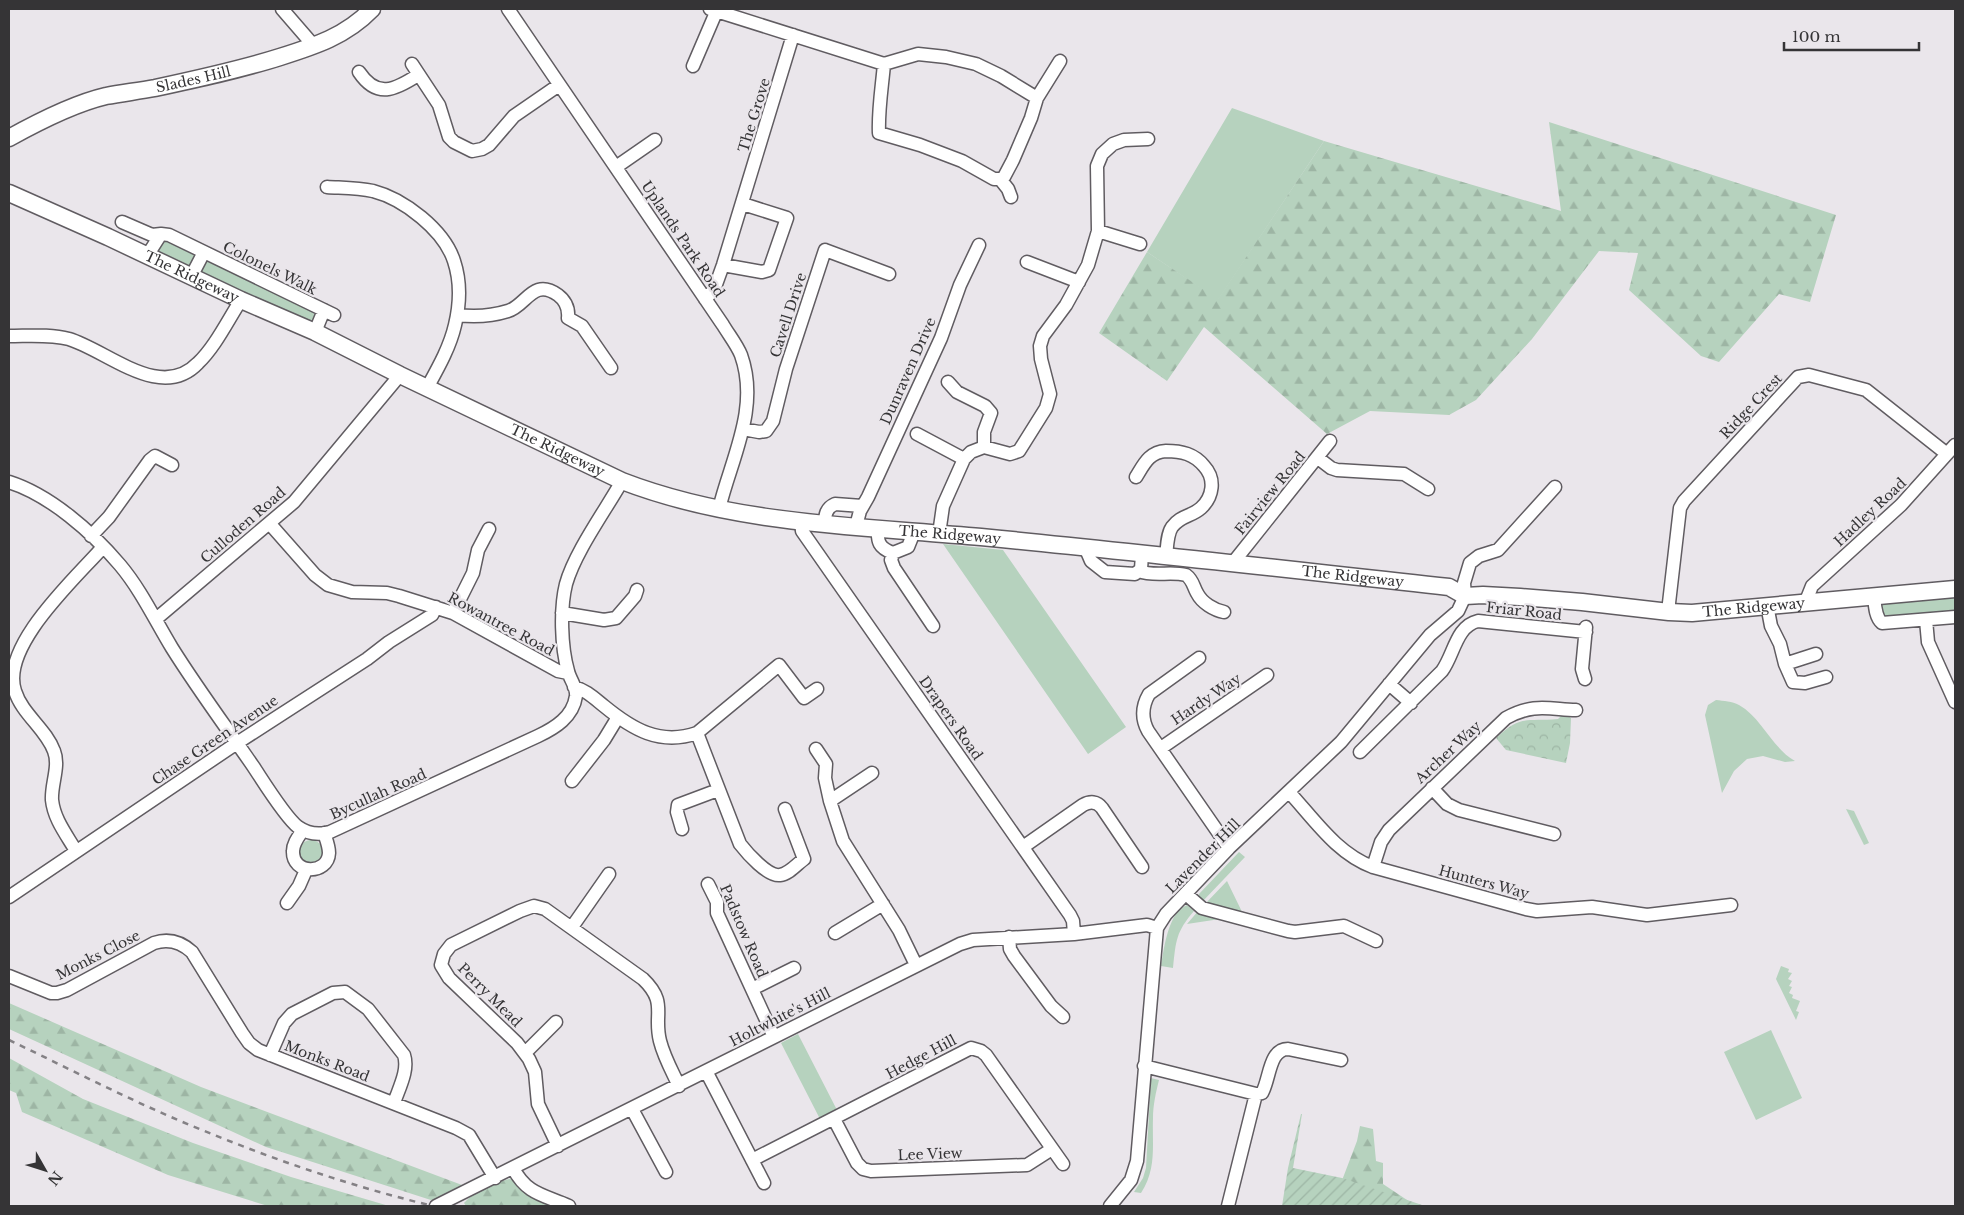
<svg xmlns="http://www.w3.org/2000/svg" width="1964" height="1215" viewBox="0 0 1964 1215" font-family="'Libre Baskerville',serif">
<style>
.grass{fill:#b6d2be}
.forest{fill:url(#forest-firs)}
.park{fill:url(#park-crowns)}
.garden{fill:url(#garden-furrows)}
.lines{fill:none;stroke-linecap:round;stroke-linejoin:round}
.minor-casing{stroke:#605c61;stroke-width:15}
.major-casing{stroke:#605c61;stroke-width:19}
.minor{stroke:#fff;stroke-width:12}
.major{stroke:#fff;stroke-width:16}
.rail{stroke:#848185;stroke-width:2.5;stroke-dasharray:6 6;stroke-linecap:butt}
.labels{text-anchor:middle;stroke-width:4.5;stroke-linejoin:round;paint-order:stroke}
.street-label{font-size:14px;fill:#353436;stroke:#eae6eb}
</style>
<defs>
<pattern id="forest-firs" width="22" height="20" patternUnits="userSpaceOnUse" patternTransform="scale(1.25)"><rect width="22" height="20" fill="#b6d2be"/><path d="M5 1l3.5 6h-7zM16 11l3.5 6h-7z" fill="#9db5a4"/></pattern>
<pattern id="park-crowns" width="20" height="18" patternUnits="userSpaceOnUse" patternTransform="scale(1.25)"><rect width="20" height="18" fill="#b6d2be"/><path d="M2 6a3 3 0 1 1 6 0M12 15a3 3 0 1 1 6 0" fill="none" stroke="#9db5a4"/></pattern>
<pattern id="garden-furrows" width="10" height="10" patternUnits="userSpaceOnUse" patternTransform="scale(1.25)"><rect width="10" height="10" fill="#b6d2be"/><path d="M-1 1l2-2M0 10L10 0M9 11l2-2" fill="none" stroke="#9db5a4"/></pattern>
</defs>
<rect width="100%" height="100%" fill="#eae6eb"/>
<path class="grass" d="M1232,108L1324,141L1218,300L1147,252Z
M165,240L195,255L196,260L191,268L158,252L162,242Z
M208,260L313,311L315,318L311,323L200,271L203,261Z
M943,544L1003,550L1126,727L1088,754Z
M1954,596L1955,614L1885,621L1878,604Z
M1716,700C1724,701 1732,701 1739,705C1762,718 1772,748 1795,761L1785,762L1763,756L1747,759L1734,771L1722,793L1705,715L1708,705Z
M1846,809L1854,811L1869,843L1864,845Z
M299 852a12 12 0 1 1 24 0a12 12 0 1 1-24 0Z
M1239,852L1245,857L1202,902L1199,899V894Z
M1227,881L1244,916L1204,905Z
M1187,905L1194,911C1176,932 1176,940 1173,968L1161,966C1164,949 1168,912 1187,905Z
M1199,910L1220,919L1187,924Z
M1781,966L1789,969L1788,972L1792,973L1788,979L1792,981L1789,986L1792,987L1789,993L1793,995L1792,998L1800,1001L1796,1011L1799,1012L1796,1020L1776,979Z
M1771,1030L1802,1098L1756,1120L1724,1052Z
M798,1034L837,1110L820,1119L781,1043Z
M1151,1078L1159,1080C1156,1092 1153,1105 1153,1118C1152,1145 1157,1169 1141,1193L1134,1192L1143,1178L1146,1168Z"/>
<path class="forest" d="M1549,122L1836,215L1810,302L1779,294L1719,362L1701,356L1629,290L1638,253L1599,251L1532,339L1476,400L1449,415L1370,411L1327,434L1204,327L1167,381L1099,333L1147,252L1218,299L1324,141L1561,211Z
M9,1003L201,1087L462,1185L434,1201L266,1147L9,1029Z
M9,1058L83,1099L193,1143L291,1177L389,1206H268L168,1175L22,1112L16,1093L9,1090Z
M1360,1126L1373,1129L1376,1161L1383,1163V1184L1416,1206H1340L1341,1183L1357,1141Z
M513,1178L568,1206H466L464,1203C475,1190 496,1182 513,1178Z"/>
<path class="park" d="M1564,713L1571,718L1570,743L1566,763L1506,750L1496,738C1521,714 1526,722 1558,719Z"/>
<path class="garden" d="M1301,1114H1302L1293,1168L1342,1178L1425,1206H1282L1288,1168Z"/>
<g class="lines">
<defs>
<path id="minor" d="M282,9L314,46
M508,9L723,325C729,335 737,345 741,355C760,408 731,459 719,509
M710,9L884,64L918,54L946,57L976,64L1001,76L1037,98
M412,64L439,105L449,137L454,142L472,151L482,149L489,145L514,116L559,85
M884,64C882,87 878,110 879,133L920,145L962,161L994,179H1000L1004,177L1013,160L1031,118L1037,98L1060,61
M693,66L717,10
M359,72C377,99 395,90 418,75
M616,167L655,140
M1000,179L1008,189L1011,197
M327,187C343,188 358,188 373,191C404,199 444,230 454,261C461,282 460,304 455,325C450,347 438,368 427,388
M122,222L152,235L161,234L169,235L334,315
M1098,231L1140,244
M147,256L161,234
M1027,262L1079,282
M723,265L762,272L769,270L787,218L743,204
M191,277L204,252
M705,299L714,290L723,265L793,35
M457,315C473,317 492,316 508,311C526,306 533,277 558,295C566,301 569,308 568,318L582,326L611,368
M315,332L324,310
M9,336C29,336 50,334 69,339C108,351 161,402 198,363C215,347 228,320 241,300
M948,382L957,392L985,406L991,413L984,432V447
M743,429L759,432L766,431L773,421L786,369L825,250L889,274
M917,434L964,459
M1318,458L1331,468L1337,470L1404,474L1428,489
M1136,477C1144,464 1149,452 1166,451C1182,451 1194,454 1204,466C1216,479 1213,497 1201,508C1191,517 1181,515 1172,527C1167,534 1167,548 1166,557
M9,482C50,495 92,532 120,565C141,590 155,620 172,648C197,688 226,727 253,766C263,781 285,817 298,827C308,834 319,835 330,832L538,736C555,728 573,717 576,696C577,687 570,680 568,671C561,647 560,608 566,584C575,552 605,511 622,481
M801,521L802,531L1070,915L1073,921L1074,934
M825,523C825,515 826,508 835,504L862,506
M270,524L315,575L328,585L352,592L387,593L399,596L453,613L558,671L568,673
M856,526L860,511L868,497L941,338L960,285L979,245
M878,528C877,542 879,548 893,553L908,547L914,532
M939,534L943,506L964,459L971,452L984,447L1010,454L1019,451L1046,408L1050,394L1041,359L1040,346L1043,336L1066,305L1088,265L1098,231L1097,166L1102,154L1113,144L1124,140L1148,139
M91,536L109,517L150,460L155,456L172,465
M1085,547L1091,561L1105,572L1135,574L1141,569L1142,555
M893,553L891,560L894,568L933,626
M1232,564L1330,441
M1139,571C1154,577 1170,571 1186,575C1193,580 1193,586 1197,593C1202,603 1214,610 1224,612
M1874,596C1875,605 1875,617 1882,623L1955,617
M1806,601L1812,586L1901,505L1955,445
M1767,605L1771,626L1780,644L1785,664L1793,682L1805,683L1826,677
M1669,612V603L1680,508L1684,501L1798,377L1809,375L1866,390L1947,454
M453,613L473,573L478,550L489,529
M562,613L604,620L616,618L635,596L637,590
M156,619L294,502L400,375
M1926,620L1928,642L1955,702
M1199,658L1149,694C1142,706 1141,718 1148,731L1229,848
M1785,664L1816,654
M1585,679L1582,669L1586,627
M1389,684L1411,703
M574,687C586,690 594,698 604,706C632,729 660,746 697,733L779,665L804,698L817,689
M697,733L740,844C747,853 768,877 780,875C789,874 797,864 804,859L785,809
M1161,748L1267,675
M816,749L826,764L825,778L830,801L843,841L899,930L916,965
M1360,752L1442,671C1454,655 1456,626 1478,621L1586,632
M572,781L604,740L618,717
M1432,788L1447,804L1459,810L1554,834
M1289,792C1314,819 1337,854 1373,867L1526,909L1537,911L1592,907L1647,915L1731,905
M830,801L872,773
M682,829L677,812L678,805L718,790
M303,830C299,836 293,843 293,851C292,875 328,875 329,853C329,846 326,839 324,833
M1023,847L1083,805C1090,801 1097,801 1102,808L1142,867
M76,851C66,834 54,819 52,800C51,784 60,766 54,751C46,729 22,714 15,691C0,646 76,578 103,547
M1373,867L1381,842L1389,830L1506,718C1533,703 1548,709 1576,710
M708,884L717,902V913L774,1037
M1186,894L1202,908L1288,931L1295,932L1344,926L1376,941
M9,897L237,743L367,659L389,642L432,615L436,607
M287,903L299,886L306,870
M572,927L609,874
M835,933L883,904
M1009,937L1010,949L1014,956L1051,1006L1063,1017
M9,976L51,993H57L67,990L154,943C169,938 181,942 192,952L242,1033L249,1043L258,1050L456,1128L469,1135L495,1178
M752,989L794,968
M525,1053L556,1022
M270,1055L284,1023L292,1014L333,993L345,992L368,1009L404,1055C409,1070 399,1088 394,1103
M1144,1066L1256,1094L1262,1093C1270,1079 1269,1049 1288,1049L1341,1060
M706,1071L764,1183
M632,1109L666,1172
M834,1119L857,1163L863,1169L871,1171L1027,1165L1052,1149
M558,1146L538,1104L535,1072L529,1059L517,1043L449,978L441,965L444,954L451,945L520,911L534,906L545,909L643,979C668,1003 653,1014 660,1041C664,1057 672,1071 679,1086
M752,1160L971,1048L981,1051L986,1055L1063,1164
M513,1168C527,1195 545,1195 569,1206
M436,1206L960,944L973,940L1074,934L1147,925L1157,928
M1110,1206L1131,1180L1137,1161L1157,928L1166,914L1229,848L1341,742L1430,635L1458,611L1465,596L1464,583L1470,563L1479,556L1498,550L1555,487
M1228,1206L1256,1094"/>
<g id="major">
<path id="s1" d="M9,138C36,123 76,103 106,96C122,93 139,91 155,88C197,79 239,70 280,57C315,46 346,36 372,9"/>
<path id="s2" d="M9,193L108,237L241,300L315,332L400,375L622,481C736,525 861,526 981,537C1137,552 1293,570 1449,587L1465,596L1483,595L1520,597L1582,602L1669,612L1692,613L1955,589"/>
</g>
</defs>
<use href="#minor" class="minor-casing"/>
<use href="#major" class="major-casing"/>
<use href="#minor" class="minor"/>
<use href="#major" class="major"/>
<path class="rail" d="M9,1040C76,1072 143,1107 212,1134C283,1163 358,1188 433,1206"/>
</g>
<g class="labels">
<g class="street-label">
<text dy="5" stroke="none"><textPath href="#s1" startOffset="195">Slades Hill</textPath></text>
<text transform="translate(754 115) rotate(-73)" y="5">The Grove</text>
<text transform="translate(683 239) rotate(56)" y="5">Uplands Park Road</text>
<text transform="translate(270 268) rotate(26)" y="5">Colonels Walk</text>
<text dy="5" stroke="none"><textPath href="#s2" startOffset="201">The Ridgeway</textPath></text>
<text transform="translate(788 315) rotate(-72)" y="5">Cavell Drive</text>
<text transform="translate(908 371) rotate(-66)" y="5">Dunraven Drive</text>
<text transform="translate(1751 406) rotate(-47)" y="5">Ridge Crest</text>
<text dy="5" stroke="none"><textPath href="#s2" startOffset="606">The Ridgeway</textPath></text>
<text transform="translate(1270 493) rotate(-51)" y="5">Fairview Road</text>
<text transform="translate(1870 512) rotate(-43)" y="5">Hadley Road</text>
<text transform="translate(243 525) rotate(-41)" y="5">Culloden Road</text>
<text dy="5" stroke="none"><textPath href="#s2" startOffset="1011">The Ridgeway</textPath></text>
<text dy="5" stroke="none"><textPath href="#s2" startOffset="1416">The Ridgeway</textPath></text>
<text dy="5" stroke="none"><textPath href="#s2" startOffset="1821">The Ridgeway</textPath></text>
<text transform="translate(1524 611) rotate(6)" y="5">Friar Road</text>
<text transform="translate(501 624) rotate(28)" y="5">Rowantree Road</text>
<text transform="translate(1206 699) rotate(-34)" y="5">Hardy Way</text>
<text transform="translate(951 718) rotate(55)" y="5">Drapers Road</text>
<text transform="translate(215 740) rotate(-34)" y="5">Chase Green Avenue</text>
<text transform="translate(1448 752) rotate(-43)" y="5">Archer Way</text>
<text transform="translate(378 794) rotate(-24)" y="5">Bycullah Road</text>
<text transform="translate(1203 856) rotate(-45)" y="5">Lavender Hill</text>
<text transform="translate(1484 882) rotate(15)" y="5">Hunters Way</text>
<text transform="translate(744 931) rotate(67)" y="5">Padstow Road</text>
<text transform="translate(98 955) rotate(-27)" y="5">Monks Close</text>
<text transform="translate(490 995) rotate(45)" y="5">Perry Mead</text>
<text transform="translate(780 1017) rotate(-27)" y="5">Holtwhite's Hill</text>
<text transform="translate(921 1057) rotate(-28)" y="5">Hedge Hill</text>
<text transform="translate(327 1061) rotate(21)" y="5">Monks Road</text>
<text transform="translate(930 1154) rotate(-2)" y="5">Lee View</text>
</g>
</g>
<rect width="1964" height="1215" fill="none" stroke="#353436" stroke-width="20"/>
<g transform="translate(45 1170) rotate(129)" stroke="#eae6eb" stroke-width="4" paint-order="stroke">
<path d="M0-4L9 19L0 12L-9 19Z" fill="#353436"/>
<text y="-8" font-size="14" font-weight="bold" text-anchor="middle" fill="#353436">N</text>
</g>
<path d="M1784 42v8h135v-8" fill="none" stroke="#353436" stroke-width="2.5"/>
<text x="1792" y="42" font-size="15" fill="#353436" stroke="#eae6eb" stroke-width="4" paint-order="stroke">100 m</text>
</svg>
